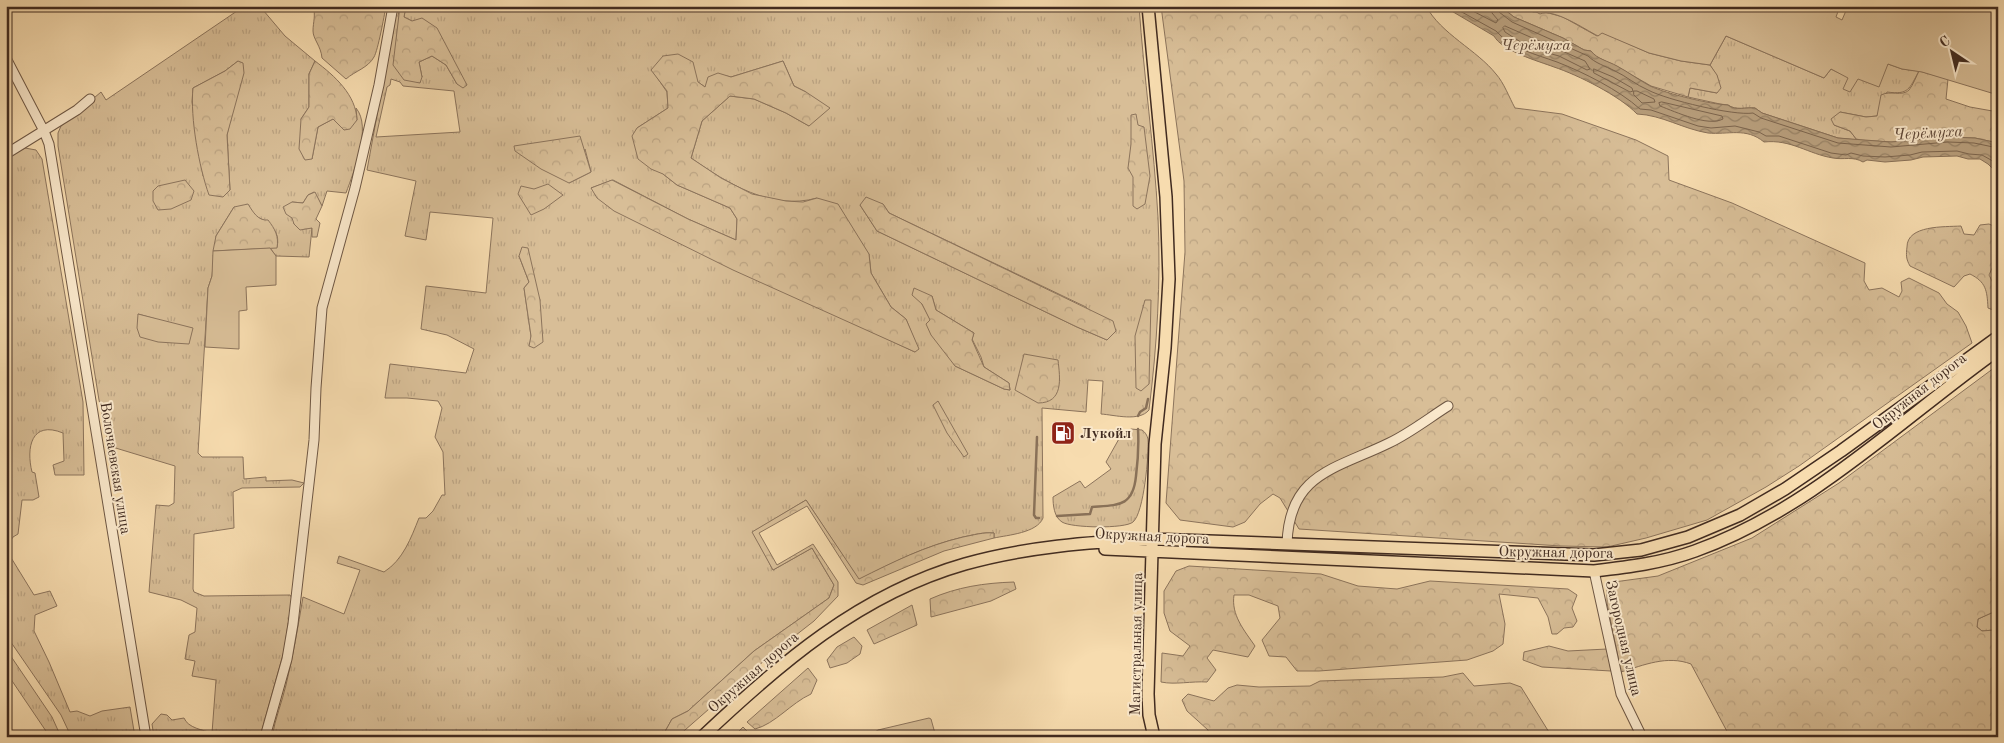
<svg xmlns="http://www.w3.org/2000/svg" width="2004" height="743" viewBox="0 0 2004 743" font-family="'Old Standard TT',serif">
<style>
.grass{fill:url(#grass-tufts);stroke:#8c745c;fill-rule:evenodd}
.forest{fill:url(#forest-crowns);stroke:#8c745c}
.garden{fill:#d8be97;stroke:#8c745c}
.water{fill:url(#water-waves);stroke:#897158}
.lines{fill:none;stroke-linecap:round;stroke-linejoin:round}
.shore{stroke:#7d664f;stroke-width:1}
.stream{stroke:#897158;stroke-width:2.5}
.minor-casing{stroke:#6e5744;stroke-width:11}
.major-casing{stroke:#412b20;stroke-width:14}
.minor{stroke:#fae8cb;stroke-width:9}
.major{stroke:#f7dcaf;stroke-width:11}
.labels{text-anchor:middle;stroke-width:4;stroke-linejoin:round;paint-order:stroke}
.street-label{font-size:15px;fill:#412b20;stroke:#fae8cb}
.poi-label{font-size:15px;font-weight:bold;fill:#412b20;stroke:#fae8cb;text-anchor:start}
.water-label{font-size:16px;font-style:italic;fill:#5f4838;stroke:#fae8cb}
</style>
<defs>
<pattern id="grass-tufts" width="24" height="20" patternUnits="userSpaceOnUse" patternTransform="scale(1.25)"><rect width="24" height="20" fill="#d8be97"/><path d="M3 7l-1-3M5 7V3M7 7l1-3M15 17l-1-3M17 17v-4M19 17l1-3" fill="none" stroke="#bba382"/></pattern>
<pattern id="forest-crowns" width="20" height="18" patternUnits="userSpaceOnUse" patternTransform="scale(1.25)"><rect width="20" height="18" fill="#d8be97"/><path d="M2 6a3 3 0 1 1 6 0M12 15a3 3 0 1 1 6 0" fill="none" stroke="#bba382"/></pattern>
<pattern id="water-waves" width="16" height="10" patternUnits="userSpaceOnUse" patternTransform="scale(1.25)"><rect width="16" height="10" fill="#b9a07e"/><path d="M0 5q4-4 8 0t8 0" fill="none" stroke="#988367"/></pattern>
</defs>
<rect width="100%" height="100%" fill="#f7dcaf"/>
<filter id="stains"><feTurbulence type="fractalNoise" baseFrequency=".004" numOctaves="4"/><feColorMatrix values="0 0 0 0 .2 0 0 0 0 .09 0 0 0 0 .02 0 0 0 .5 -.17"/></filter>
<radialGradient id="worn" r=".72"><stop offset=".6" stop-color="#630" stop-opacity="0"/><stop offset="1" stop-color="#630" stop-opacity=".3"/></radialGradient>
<path class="grass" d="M397,6H400L398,16L422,77L419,62L432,56L446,65L457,84L467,85L412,21L404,17L406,6H1139C1144,77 1154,147 1158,217C1161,282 1157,346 1149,410C1139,422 1115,415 1101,414L1103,381L1088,380L1086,412L1042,408L1043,518C1037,533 1008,535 994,538V533C983,532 973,535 963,537C925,546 893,562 859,580L806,500L753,532L773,570L812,548L834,585L829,598L754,651L688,711L672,719L662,737H272C275,719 282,702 286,685C293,656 298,627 303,597L344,614L360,570L337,563L339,556L384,572C403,560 411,538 419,518H426L433,511L442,495H445L443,452L435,437L442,408L438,401L407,398H385L390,364L466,373L474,349L447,335L421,329L426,286L486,293L493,218L430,212L426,240L405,236L416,181L367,170ZM783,61L794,86L806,92L809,126L786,113L754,99L730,96L702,121L691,158C727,183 771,211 817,198L869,254L871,273L891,307L906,319L918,349L915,352L851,322L591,188L613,180L688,219L736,240L737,219L730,208L677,185L663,174L637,128L668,108L667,92L652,70L698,82L705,87L718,74L731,77ZM391,79L400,82L403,86L454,91L460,132L376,137L387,87L390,85ZM585,149L591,172L569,183ZM883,204L889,213L1086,307L1107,340L1077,327L877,231L860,205ZM519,256L540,300L530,346L531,336L524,288L529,282ZM932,296L936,310L974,333L972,339L981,357L984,367L1009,383L1010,390L1004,389L955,366L922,304Z
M263,10L285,36L315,61L309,74V107L301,119L312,159L318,127L333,119L344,130L357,120L356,108C372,127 354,171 346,193L327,191L322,206L314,192L308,195L303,203L292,202L294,224L312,228L309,257L276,256L270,248L277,247C283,223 252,215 234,207L216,236L212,276L208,288L198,453L202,457H243L244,479L266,477V481L292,480L304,483L300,487L242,488L233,492L234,528L194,534L193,589L194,592L204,596L290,595L292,598L284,651L260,737H154L152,724L161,714L167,715L172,720L184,718C188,728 203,730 212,733L216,680L192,676L195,661L185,659L189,635L195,632L197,608L181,600L149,592L156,505L169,506L174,503L175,466L109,446L99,400L58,146V133L61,126L101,92L106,100L237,11ZM238,61L232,112L227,135L230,190L203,176L192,102L193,88L225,71ZM138,314L156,319L158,342Z
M1726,36L1824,78L1831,69C1861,84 1860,78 1888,64L1902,69L1919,71C1909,89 1909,95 1887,92L1877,116L1866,117L1840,112L1834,125L1850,131L1857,140L1838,138L1762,113L1755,108C1746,107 1736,111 1728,105L1720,104L1688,97L1690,88L1717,93V76L1710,65Z
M25,148L36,150L42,159L83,402L84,475H55L53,465L64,461L63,433C31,420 26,448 32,472L35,473L39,497L33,500H22L18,534L13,537L8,545L10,556L34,595L50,591L57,606L35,615L34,631L49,662L70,712L77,711L90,716L102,711L130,707L135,737H69L68,730L61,715L6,635V158Z
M1131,429L1142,430C1145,432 1147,435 1148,439C1149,454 1144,513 1133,522C1125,529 1071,528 1062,522C1054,517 1053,505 1053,497L1080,481L1085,488L1111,469L1106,462L1120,437Z
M1998,610V637L1994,630L1982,631L1977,627L1978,619Z
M6,649L52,717L61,737H50L6,672Z"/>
<path class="forest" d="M313,6H386C384,17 378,50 374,57C368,68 355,71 346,79L322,58C321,46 313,39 313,31C313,22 316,16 313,6Z
M400,6H406L404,17L412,21L422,18L437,28L467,85L463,88L457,84L446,65L432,56L419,62L422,77L420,83L404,80L393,65Z
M1161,6H1426C1441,34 1477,50 1496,74C1504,83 1509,97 1515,108L1562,114L1636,140L1668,156L1669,180L1732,203L1865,263L1864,281L1869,290L1882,288L1899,297L1902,291L1901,282L1909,278L1939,293L1947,304L1958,312L1966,326L1972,343L1799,466L1766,487L1707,520L1646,538L1607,547L1561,546L1299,529L1280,498L1273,494L1260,504L1245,522L1233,527L1180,520L1166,503L1185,252L1184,181Z
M1500,6H1525L1533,12H1545L1563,17L1597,36L1602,32L1649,53L1681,61L1710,65L1717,75L1721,88L1717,93L1690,88L1688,97L1651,86L1618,67L1595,56L1591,51L1584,50L1563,38L1514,17Z
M678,54L693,62L698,82L705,87L708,77L718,73L731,77L783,61L794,86L806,92L830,108L809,126L786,113L754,99L730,96L702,121L691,158L721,178L752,194L786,201L803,202L817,198L838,204L869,254L871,273L891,307L906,319L919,349L915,352L733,270L614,211L597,198L591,188L612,180L688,219L736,240L737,219L730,208L677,185L663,174L651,169L638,159L632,136L637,128L668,108L667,91L651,70L663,56Z
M238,61L243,63L244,73L227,135L230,190L223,197L209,195C199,167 190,118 193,88L225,71Z
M315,61C335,76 356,95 357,120L350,129L344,130L333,119L318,127L312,159L305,160L299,149L301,119L309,107V74Z
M1919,71L1948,79L1946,99L1970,107L1998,112V143L1975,138L1948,137L1891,142L1857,140L1850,131L1834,125L1831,119L1840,112L1866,117L1877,116L1881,95C1890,90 1902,97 1909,90C1913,85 1916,77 1919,71Z
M1136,114L1138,125L1144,127L1150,176L1145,204L1137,209L1133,206V177L1128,168L1131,144V115Z
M580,136L591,172L569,183L541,169L515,151L514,146Z
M185,180L194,191L191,200L171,209L158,210L153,201V191L158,186Z
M548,184L563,195L544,209L531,215L518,194L521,186L534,189Z
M315,192L322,206L316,219L320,223L317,237H312V228L300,230L294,224L292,218L286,214L283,207L292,202L303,203L308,195Z
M866,197L883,204L889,213L1113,321L1116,331L1107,340L1077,327L877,231L860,205Z
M248,204C253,212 258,221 268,220C275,229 279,236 277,248L213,251L216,236L234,207Z
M1989,224L1998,228V262H1995L1989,275L1994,285L1998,286V312L1988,308C1987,290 1986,282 1970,274L1964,276L1954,287L1910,266C1906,259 1906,255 1907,247C1907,225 1944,227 1961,226L1964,234L1974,235L1980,225Z
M522,247L528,248L540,300L543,342L534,348L529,346L531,336L524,288L529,282L519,256Z
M914,288L932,296L936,310L974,333L972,340L984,367L1009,383L1010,390L1004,389L955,366L931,335L926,324L930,320L922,304L912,295Z
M1145,300H1151L1149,384L1141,391L1136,388L1135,336Z
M1024,354L1058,360C1060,378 1064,403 1038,403L1015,390Z
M1998,365V610L1978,619L1977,627L1982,631L1994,630L1998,637V737H1730L1691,664C1667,655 1644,665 1621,672L1607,603V587L1614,582L1658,576L1752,538L1839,483Z
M938,401L968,454L964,457L947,433L933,405Z
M806,500L859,579C893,562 925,546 963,537C974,535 983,532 994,533V538L944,551L863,585L856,583L807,506L759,533L777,565L813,544L838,582V596L814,621L773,653L677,737H662L672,719L688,711L754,651L829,598L834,585L812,548L773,570L752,532Z
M1189,566L1321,574L1358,586L1397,589L1430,581L1568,589L1577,595L1572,608L1577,621L1573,627L1564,628L1557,634H1552L1548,617L1538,598L1499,594L1505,624L1503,644L1493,651L1467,660L1319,671H1297L1286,657L1269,656L1262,640L1280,618L1278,606L1249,595H1234C1231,615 1244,630 1255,646L1248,657L1213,650L1207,658L1216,670L1207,682C1192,681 1175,685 1161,682L1162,653L1183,656L1190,646L1170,631L1164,613V591L1176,571Z
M1014,582L1016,589L991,601L931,617L930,599C957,587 984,583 1014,582Z
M912,605L917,625L874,644L867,630Z
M854,637L862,646L860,654L847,663L830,668L827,660L837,647Z
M1549,646L1568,651L1607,649L1611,671L1542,667L1523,660L1524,652Z
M808,668L817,680L811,694C791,703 775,724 755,729L747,722Z
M1463,673L1474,686L1510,683L1521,687L1552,737H1208V730L1187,711L1182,700L1188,694L1214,701L1228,688L1237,685L1259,687L1310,686L1320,681L1443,677Z
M743,727L751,735V737H733Z"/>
<path class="garden" d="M1525,6H1840L1836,17L1842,20L1848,6H1998V95L1922,72L1902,69L1888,64L1879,87L1858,79L1850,92L1843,89L1848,78L1831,69L1824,78L1726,36L1710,65L1681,61L1649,53L1602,33L1598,36C1584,29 1554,8 1540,14Z
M270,248L276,256V285L246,287L247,310L239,311V349L205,347L208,288L212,276L213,251Z
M138,314L193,328L189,344L158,342L140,337L137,328Z
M929,718L931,719L936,737H874L875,732L878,730Z"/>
<path class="water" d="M1443,6H1500L1514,17L1563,38L1584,50L1591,51C1597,59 1608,61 1617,66C1628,72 1639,80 1650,86C1668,94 1709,104 1728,105C1736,111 1746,107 1755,108L1762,113L1838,138L1891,142L1948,137L1975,138L1998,143V174L1988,164L1980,159H1968L1957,156L1923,157L1911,160L1885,162L1867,160L1863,162C1853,156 1844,160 1833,158C1808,154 1791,139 1764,142C1746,127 1728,135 1708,133C1683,129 1662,115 1637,114C1620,96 1578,75 1554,67C1538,61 1502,51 1494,36Z"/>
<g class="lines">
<path class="shore" d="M1451,6L1496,31C1512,49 1535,54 1557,62C1583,72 1619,90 1640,109L1651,110L1698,126L1711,128L1735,126L1759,132L1766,136H1779L1831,153L1846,155L1851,153L1863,156L1885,157L1910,155L1922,152L1957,151L1969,154L1982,155L1991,160L1998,167
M1463,6L1496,23L1498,20L1492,13L1491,6
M1497,6L1499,12L1512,22L1588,56C1595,63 1605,66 1615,71C1626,76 1636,85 1648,90C1667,100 1734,116 1753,113L1761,118L1838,143L1891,147L1948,142L1974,143L1998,148
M1505,26L1585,61L1590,69L1587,70L1559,56L1530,48L1505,32L1503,28Z
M1594,69L1613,77L1632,88L1633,91L1630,92L1594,73Z
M1634,91H1637L1654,99L1655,102L1642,103L1634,95Z
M1662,102L1722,116L1723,119C1708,127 1676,112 1660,106L1659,103Z"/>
<path class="stream" d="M1138,416L1140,412L1146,408L1148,399
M1037,437L1034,515L1036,518H1039
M1057,516L1090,514L1092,507C1118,505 1133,507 1136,476C1138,460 1139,446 1138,429"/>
<defs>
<path id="minor" d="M6,58L44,131L49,144L146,737
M6,154L77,110L90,99
M1287,544C1289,473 1336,469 1389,443C1410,433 1429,418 1448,406
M1594,571L1621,694L1642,737
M265,737L287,659L293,624L314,440L316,388L322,308L355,188L379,85L393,6"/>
<path id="major" d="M1148,6L1166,197L1169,279L1165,348L1155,444L1148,694L1149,715L1154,737
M1105,549L1594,571C1628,567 1662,563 1695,551C1810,510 1900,420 1998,350
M702,737C779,664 860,594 965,564C1025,547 1090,542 1152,539L1594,555L1641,550L1688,537L1740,515L1785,489L1841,451L1998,337"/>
</defs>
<use href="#minor" class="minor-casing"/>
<use href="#major" class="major-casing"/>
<use href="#minor" class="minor"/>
<use href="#major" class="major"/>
</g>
<defs>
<symbol id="fuel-square" viewBox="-11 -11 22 22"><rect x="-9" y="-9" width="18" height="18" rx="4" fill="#8f2418" stroke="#fae8cb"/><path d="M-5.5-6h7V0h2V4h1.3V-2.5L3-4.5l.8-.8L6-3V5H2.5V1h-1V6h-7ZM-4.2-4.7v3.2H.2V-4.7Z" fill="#fff"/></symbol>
</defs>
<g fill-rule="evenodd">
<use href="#fuel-square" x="1049" y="419" width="28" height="28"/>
</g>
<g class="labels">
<g class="street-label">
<text transform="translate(1919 391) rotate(-38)" y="5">Окружная дорога</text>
<text transform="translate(116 468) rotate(81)" y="5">Волочаевская улица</text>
<text transform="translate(1152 536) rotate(3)" y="5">Окружная дорога</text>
<text transform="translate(1556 552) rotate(1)" y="5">Окружная дорога</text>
<text transform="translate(1624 638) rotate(77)" y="5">Загородная улица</text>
<text transform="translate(1136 644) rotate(-89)" y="5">Магистральная улица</text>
<text transform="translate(753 672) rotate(-41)" y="5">Окружная дорога</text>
</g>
<g class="poi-label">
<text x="1080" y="438">Лукойл</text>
</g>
<g class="water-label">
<text x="1536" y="50">Черёмуха</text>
<text transform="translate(1928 132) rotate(-3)" y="6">Черёмуха</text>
</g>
</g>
<rect width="2004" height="743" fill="none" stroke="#f7dcaf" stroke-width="25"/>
<rect x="8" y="8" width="1989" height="728" fill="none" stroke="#412b20" stroke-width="2.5"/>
<rect x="12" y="12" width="1979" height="718" fill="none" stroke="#412b20"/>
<g transform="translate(1952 52) rotate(325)" stroke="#fae8cb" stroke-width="4" paint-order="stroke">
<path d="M0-4L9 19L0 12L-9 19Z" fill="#412b20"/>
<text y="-8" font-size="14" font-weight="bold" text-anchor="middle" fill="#412b20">С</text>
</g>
<rect width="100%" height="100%" filter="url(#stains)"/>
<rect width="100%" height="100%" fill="url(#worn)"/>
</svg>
